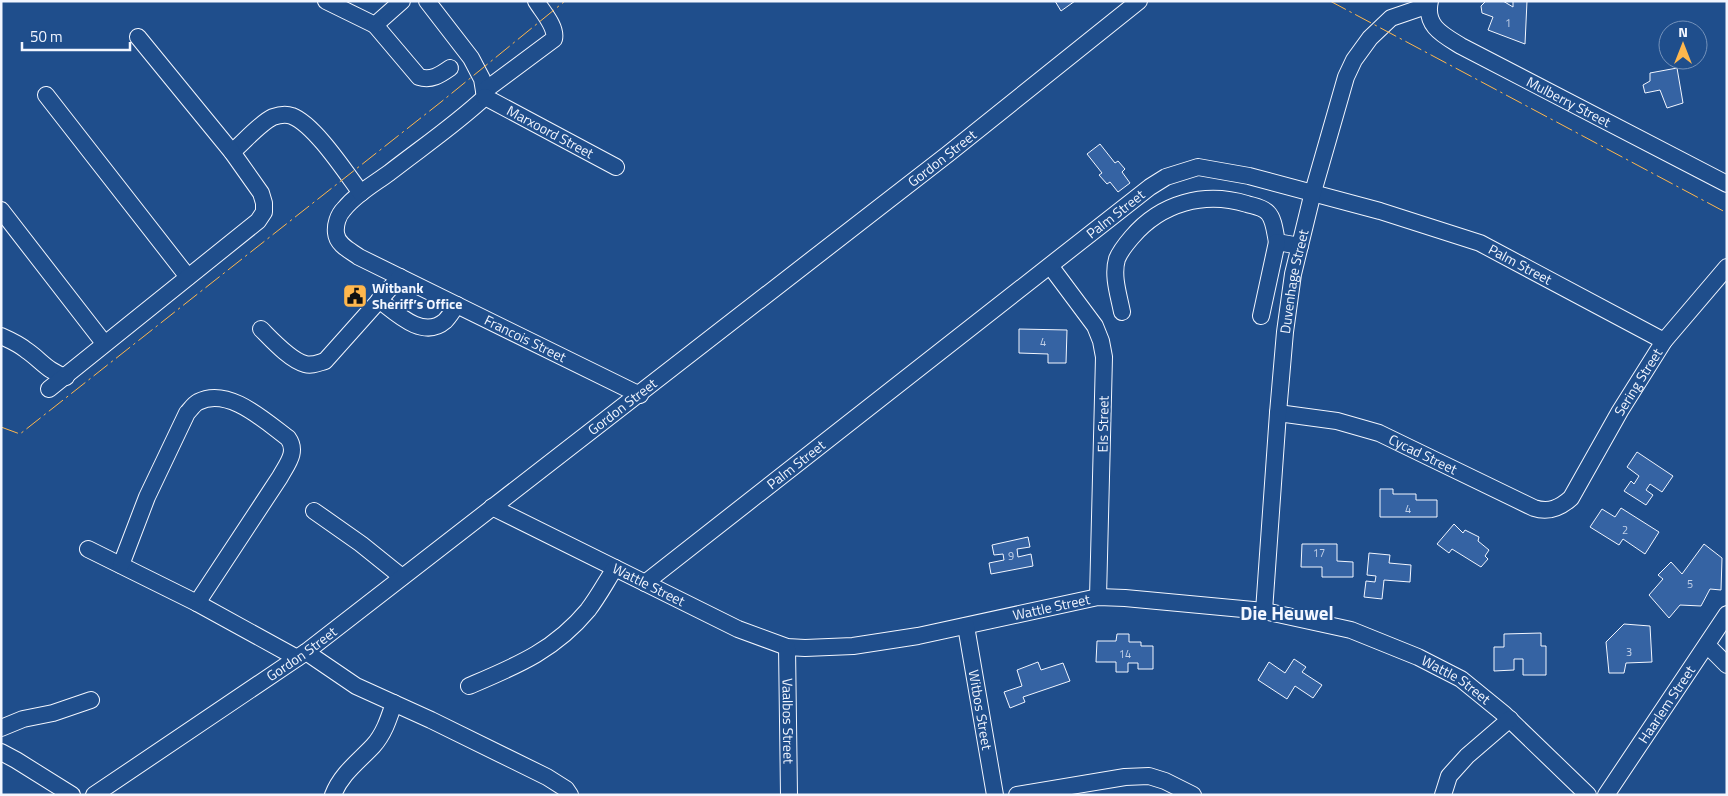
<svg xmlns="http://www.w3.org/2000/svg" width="1728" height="796" viewBox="0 0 1728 796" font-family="'Titillium Web',sans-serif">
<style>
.building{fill:#3563a3;stroke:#f2f6ff}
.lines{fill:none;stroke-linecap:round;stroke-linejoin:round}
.minor-casing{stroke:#f2f6ff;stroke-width:18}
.minor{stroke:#1f4e8c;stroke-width:16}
.power{stroke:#ffb74d;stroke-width:1;stroke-dasharray:18 4 2.5 4;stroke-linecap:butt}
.labels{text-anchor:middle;stroke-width:4;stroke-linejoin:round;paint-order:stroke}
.number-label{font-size:11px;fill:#c3d1e8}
.street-label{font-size:14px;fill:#f2f6ff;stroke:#1f4e8c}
.poi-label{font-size:14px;font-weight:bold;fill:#f2f6ff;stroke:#1f4e8c;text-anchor:start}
.district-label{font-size:19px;font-weight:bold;fill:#f2f6ff;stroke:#1f4e8c}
</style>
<rect width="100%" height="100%" fill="#1f4e8c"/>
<path class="building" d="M1055,1H1075L1061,11Z
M1486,1H1503L1513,7V1H1527L1525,44L1488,30L1493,17L1482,13L1481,6Z
M1677,68L1683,103L1667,108L1660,90L1645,93L1643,85L1650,81V73Z
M1100,144L1115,163L1118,161L1125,169L1122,172L1130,183L1118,192L1110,182L1107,184L1099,175L1102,173L1087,154Z
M1019,329L1067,330L1066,363H1048V354L1019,353Z
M1637,452L1673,476L1662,492L1650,484L1646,490L1653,495L1646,505L1624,491L1631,481L1634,484L1639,476L1627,467Z
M1380,489H1393V494H1416V500H1437V517H1380Z
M1621,508L1659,532L1645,554L1623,539L1619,545L1590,527L1602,509L1615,517Z
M1454,524L1463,533L1465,530L1479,537L1478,541L1489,550L1485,556L1488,559L1481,567L1452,549L1449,553L1437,544Z
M1028,537L1030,547L1017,549L1018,557L1031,554L1033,566L991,574L989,563L1004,560L1003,554L994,555L992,545Z
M1302,544H1337V561L1353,562V577H1322V567H1301Z
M1704,544L1722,558L1721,590L1710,589L1701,606L1680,605L1669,618L1649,595L1663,579L1658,575L1671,562L1682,574Z
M1369,553L1390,555L1389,563L1411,565L1410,582L1384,580L1382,599L1364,597L1366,581L1375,582L1376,576L1367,575Z
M1624,624L1650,626L1652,662L1626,663L1624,673H1609L1606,642Z
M1541,633V646H1546V675H1523V659H1514V670L1494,671V647H1504V634Z
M1117,634H1129V642H1141V646H1153V669H1138V663H1128V672H1116V662H1096L1097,641H1116Z
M1294,659L1306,667L1302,672L1322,685L1313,698L1295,686L1287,699L1258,680L1269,662L1285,673Z
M1038,662L1041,670L1063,663L1070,681L1023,697L1025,702L1010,708L1004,692L1022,686L1017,670Z"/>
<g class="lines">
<defs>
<g id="minor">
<path d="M326,1L375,25L402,1"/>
<path d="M427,1L471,58L482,79L485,97"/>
<path id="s1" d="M1430,1C1424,26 1443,35 1461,46L1727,184"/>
<path d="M375,25L419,77C431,81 440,75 450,68"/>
<path d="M484,91L554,39C557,27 542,11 536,1"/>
<path d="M46,95L188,277"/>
<path id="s2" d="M485,97C455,125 421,148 389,173C374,184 356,194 344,209C338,215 335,225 336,233C337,245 351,251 359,257L640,395"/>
<path id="s3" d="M485,97L616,167"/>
<path d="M232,152C244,142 260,123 273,117C279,115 286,114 292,116C315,125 346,173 361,193"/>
<path d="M1,210L104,343"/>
<path d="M1051,267L1095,326L1101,341L1104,357L1098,597"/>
<path d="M379,300C396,313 423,340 445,321C450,316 453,310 457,305"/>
<path d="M1122,312C1119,296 1112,276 1117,259C1120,251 1126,244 1132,237C1161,203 1204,191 1247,204C1253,206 1263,207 1268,213C1274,219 1275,233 1277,242L1300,246"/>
<path d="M1261,316L1277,242"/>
<path d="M261,329C272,340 290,360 305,364C312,366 318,363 325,361L400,277"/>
<path d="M1,336C10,340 19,344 26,350C41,360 47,371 66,377"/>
<path d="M49,389L258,221L264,212V203L261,193L232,152L138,37"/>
<path id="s4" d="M1278,413L1337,421L1379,433L1534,508C1549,513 1560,508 1571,498L1620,411L1664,341L1727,267"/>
<path id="s5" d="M492,507L738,629L787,647L805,648L853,646L918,636L1098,597L1125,598L1264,611L1351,630L1418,657L1461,679L1504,714L1588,795"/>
<path d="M314,511L361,544L402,577"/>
<path d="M88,549L197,603L297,658"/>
<path d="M121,565L147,497L187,413C190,410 194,404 198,402C228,386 265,421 288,438C298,452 287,464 280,477L197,603"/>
<path id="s6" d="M645,583L1150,187L1166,177L1198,167L1249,176L1380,211L1480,243L1664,341"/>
<path id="s7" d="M1264,611L1278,413L1285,332L1293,274L1313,192L1346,77L1354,60L1370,38L1391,18L1429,5"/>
<path id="s8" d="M966,626L995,795"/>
<path d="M1707,645L1727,665"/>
<path id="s9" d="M787,647L789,795"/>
<path d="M306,652L356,686L431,720L547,777L566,789L570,795"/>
<path d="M469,686C516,666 554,651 588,610C598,597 606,582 615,568"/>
<path d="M1,728L23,719L53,713L91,700"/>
<path d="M1,752L16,760L72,795"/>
<path id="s10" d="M94,795L306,652L948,154L1139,1"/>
<path d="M333,795C341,774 358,762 373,746C384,734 389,718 394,703"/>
<path d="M1017,795L1125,777L1149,776L1165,781L1193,795"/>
<path d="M1443,795L1449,776L1467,756L1510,719"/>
<path id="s11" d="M1606,795L1727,614"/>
</g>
</defs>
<use href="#minor" class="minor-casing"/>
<use href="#minor" class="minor"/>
<path class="power" d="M1330,1L1727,213
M1,427L20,434L441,102L565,1"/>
</g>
<defs>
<symbol id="civic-square" viewBox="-11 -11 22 22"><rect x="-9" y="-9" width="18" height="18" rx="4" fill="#ffb74d" stroke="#1f4e8c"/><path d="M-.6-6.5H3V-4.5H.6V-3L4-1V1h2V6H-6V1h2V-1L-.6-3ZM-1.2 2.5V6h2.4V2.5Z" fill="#111"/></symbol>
</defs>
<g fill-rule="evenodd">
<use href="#civic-square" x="341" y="282" width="28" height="28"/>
</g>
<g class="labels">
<g class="number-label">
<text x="1508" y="27">1</text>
<text x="1043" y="346">4</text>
<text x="1408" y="513">4</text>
<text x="1625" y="534">2</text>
<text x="1319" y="557">17</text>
<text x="1011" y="560">9</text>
<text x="1690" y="588">5</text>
<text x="1629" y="656">3</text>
<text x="1125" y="658">14</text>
</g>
<g class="street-label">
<text dy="5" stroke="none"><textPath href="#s1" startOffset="181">Mulberry Street</textPath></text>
<text dy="5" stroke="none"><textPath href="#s3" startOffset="74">Marxoord Street</textPath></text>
<text dy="5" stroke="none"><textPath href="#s10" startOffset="1061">Gordon Street</textPath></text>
<text dy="5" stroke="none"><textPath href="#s6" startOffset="598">Palm Street</textPath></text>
<text dy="5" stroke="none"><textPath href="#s6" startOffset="1032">Palm Street</textPath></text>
<text dy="5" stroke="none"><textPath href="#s7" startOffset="331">Duvenhage Street</textPath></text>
<text dy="5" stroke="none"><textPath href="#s2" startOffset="426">Francois Street</textPath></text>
<text dy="5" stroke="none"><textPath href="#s4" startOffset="450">Sering Street</textPath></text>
<text dy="5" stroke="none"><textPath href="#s10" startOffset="656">Gordon Street</textPath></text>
<text transform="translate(1103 424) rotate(-89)" y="5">Els Street</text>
<text dy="5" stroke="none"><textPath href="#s4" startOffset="152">Cycad Street</textPath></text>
<text dy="5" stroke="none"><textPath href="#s6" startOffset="192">Palm Street</textPath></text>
<text dy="5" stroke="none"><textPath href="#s5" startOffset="175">Wattle Street</textPath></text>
<text dy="5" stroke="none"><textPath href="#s5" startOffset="595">Wattle Street</textPath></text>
<text dy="5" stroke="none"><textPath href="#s10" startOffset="251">Gordon Street</textPath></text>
<text dy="5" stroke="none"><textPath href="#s5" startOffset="1015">Wattle Street</textPath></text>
<text dy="5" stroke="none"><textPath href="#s11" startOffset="109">Haarlem Street</textPath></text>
<text dy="5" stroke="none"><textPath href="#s8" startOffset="85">Witbos Street</textPath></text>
<text dy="5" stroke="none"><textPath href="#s9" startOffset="74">Vaalbos Street</textPath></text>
</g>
<g class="poi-label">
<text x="372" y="293">Witbank<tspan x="372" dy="16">Sheriff’s Office</tspan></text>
</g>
<g class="district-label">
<text x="1287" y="620">Die Heuwel</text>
</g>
</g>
<rect width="1728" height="796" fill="none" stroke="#f2f6ff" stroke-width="5"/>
<g transform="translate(1683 45)"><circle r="24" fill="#1f4e8c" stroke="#7391ba"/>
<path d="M0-4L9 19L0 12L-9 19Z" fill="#ffb74d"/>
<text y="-8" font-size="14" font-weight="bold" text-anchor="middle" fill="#f2f6ff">N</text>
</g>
<path d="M22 42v8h108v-8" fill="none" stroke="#f2f6ff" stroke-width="2.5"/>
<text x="30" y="42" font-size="15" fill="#f2f6ff" stroke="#1f4e8c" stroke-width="4" paint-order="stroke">50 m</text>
</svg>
